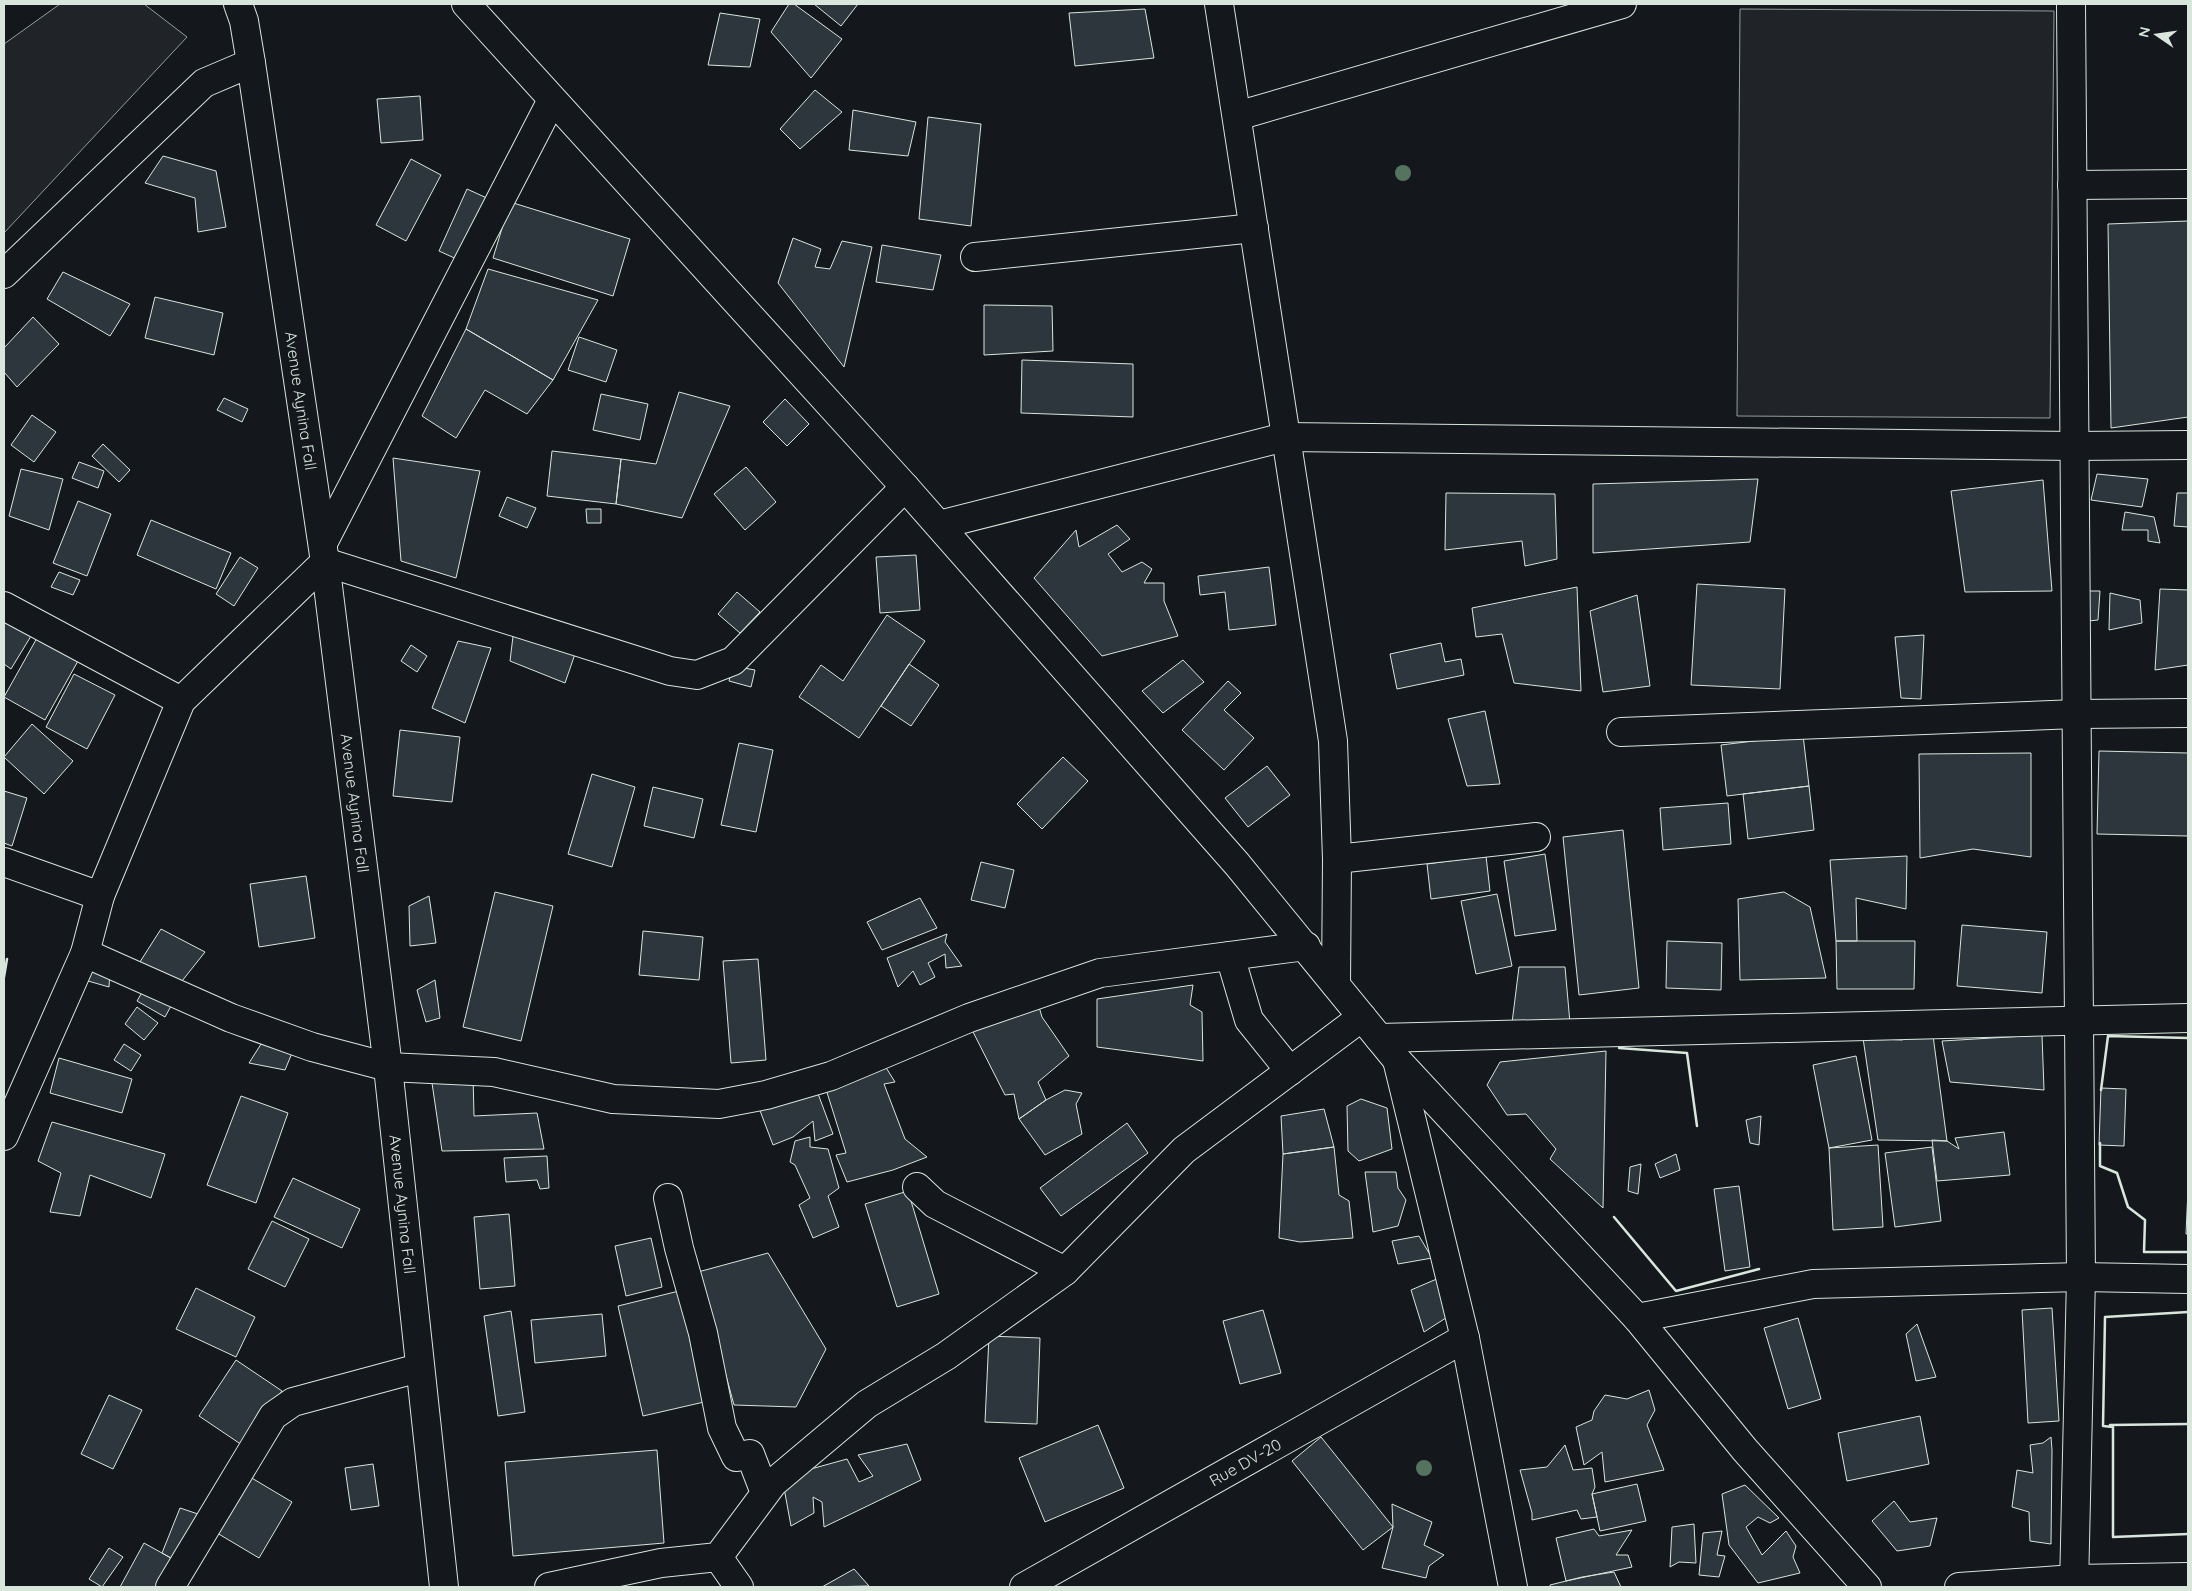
<svg xmlns="http://www.w3.org/2000/svg" width="2192" height="1591" viewBox="0 0 2192 1591" font-family="Quicksand,sans-serif">
<style>
.green{fill:#202428;stroke:#939e99}
.building{fill:#2c363c;stroke:#d8e6dc}
.lines{fill:none;stroke-linecap:round;stroke-linejoin:round}
.street-casing{stroke:#d8e6dc;stroke-width:30}
.secondary-casing{stroke:#d8e6dc;stroke-width:30}
.street{stroke:#14181c;stroke-width:28}
.secondary{stroke:#14181c;stroke-width:28}
.wall{stroke:#d8e6dc;stroke-width:2.5}
.tree{fill:#55745f}
.labels{text-anchor:middle;stroke-width:4;stroke-linejoin:round;paint-order:stroke}
.street-label{font-size:16px;fill:#d8e6dc;stroke:#14181c}
</style>
<rect width="100%" height="100%" fill="#14181c"/>
<path class="green" d="M60,4H144L187,37L4,233V44Z
M1740,9L2054,11L2050,418L1737,416Z"/>
<path class="building" d="M789,4H794L842,39L811,78L771,32Z
M814,4H858L841,26Z
M1145,9L1154,58L1075,66L1069,13Z
M720,13L760,19L750,67L708,65Z
M815,90L842,112L800,149L780,129Z
M420,96L423,140L381,143L377,99Z
M853,110L916,122L908,156L849,150Z
M928,117L981,124L971,226L919,219Z
M163,156L216,171L226,227L198,232L195,198L145,183Z
M411,159L441,175L406,241L376,225Z
M467,189L489,199L461,261L439,251Z
M510,202L630,239L613,296L493,258Z
M2188,221V417L2111,428L2108,224Z
M793,238L821,249L815,267L830,269L842,241L872,247L844,367L778,283Z
M882,245L941,255L933,290L876,282Z
M488,269L598,300L553,380L466,329Z
M63,272L130,304L110,336L47,299Z
M155,297L223,313L214,355L145,338Z
M984,305L1052,306L1053,351L984,355Z
M33,317L59,344L17,387L4,372V348Z
M466,329L553,380L527,414L485,390L456,438L422,416Z
M579,337L617,350L606,382L568,370Z
M1022,360L1133,364V417L1021,413Z
M679,392L730,406L682,518L616,504L621,459L656,464Z
M601,394L648,404L640,440L593,430Z
M224,398L248,409L242,422L217,410Z
M785,399L809,424L787,446L763,422Z
M32,415L56,432L34,462L11,445Z
M103,444L130,470L119,482L92,456Z
M552,451L621,459L616,504L547,496Z
M393,458L480,471L456,578L401,561Z
M79,462L104,471L98,488L72,478Z
M746,467L776,502L745,530L714,494Z
M21,469L63,479L49,530L9,516Z
M2097,474L2148,479L2142,507L2091,500Z
M1758,479L1750,542L1593,553V484Z
M2043,480L2052,591L1965,592L1951,491Z
M1446,493L1555,494L1557,559L1525,566L1522,541L1445,550Z
M2177,493H2188V527L2174,526Z
M507,497L536,508L527,528L499,516Z
M78,501L111,514L87,576L53,563Z
M586,509H601V523H587Z
M2125,512L2154,517L2160,543L2148,541V530H2122Z
M151,520L231,553L216,589L137,555Z
M1117,525L1130,539L1108,554L1122,572L1142,562L1152,569L1144,583H1164V601L1178,636L1102,656L1034,578L1076,530L1079,547Z
M916,555L920,610L880,613L876,557Z
M240,557L258,568L234,606L216,594Z
M1269,567L1276,625L1229,630L1225,592L1200,595L1198,576Z
M59,572L80,580L73,595L51,587Z
M1697,584L1785,589L1780,689L1691,685Z
M1577,587L1581,691L1514,683L1502,634L1476,637L1472,608Z
M2160,589L2188,590V665L2155,670Z
M2089,591H2100L2098,620L2088,621Z
M737,592L760,612L740,633L718,614Z
M2110,593L2140,600L2142,623L2109,630Z
M1637,595L1650,686L1603,692L1590,611Z
M887,615L925,641L859,738L799,697L821,665L843,681Z
M4,620L31,636L11,669L4,664Z
M514,628L576,651L565,683L510,661Z
M42,629L83,652L45,720L4,697Z
M1924,635L1921,699L1901,698L1895,637Z
M458,641L491,648L465,723L432,708Z
M1441,643L1445,662L1461,659L1464,675L1397,689L1390,654Z
M411,645L427,656L417,672L401,661Z
M1183,660L1204,682L1163,713L1142,691Z
M909,664L939,685L911,726L881,706Z
M733,666L755,670L751,687L729,681Z
M74,674L115,695L87,749L46,727Z
M1228,681L1241,693L1224,710L1254,738L1224,770L1182,730Z
M1485,711L1500,784L1467,786L1448,719Z
M32,724L73,761L44,794L4,757Z
M400,730L460,737L452,802L393,796Z
M1803,735L1809,786L1727,796L1721,745Z
M739,743L773,750L756,832L721,825Z
M2099,751L2188,753V836L2097,834Z
M2031,753V857L1973,849L1920,858L1919,754Z
M1063,757L1088,781L1042,829L1017,804Z
M1267,766L1290,795L1248,827L1225,798Z
M592,774L635,787L612,867L568,854Z
M1809,786L1814,830L1748,839L1743,794Z
M653,787L703,799L694,838L644,826Z
M4,791L27,798L12,846L4,843Z
M1728,803L1731,844L1663,850L1660,808Z
M1623,830L1639,988L1579,995L1563,837Z
M1545,854L1556,930L1515,936L1504,861Z
M1486,856L1490,891L1431,899L1427,864Z
M1907,856L1906,909L1856,898L1857,941H1836L1830,860Z
M981,862L1014,870L1005,908L971,900Z
M306,876L315,938L259,947L250,884Z
M495,892L553,906L521,1041L463,1027Z
M1784,892L1810,907L1826,978L1740,980L1738,899Z
M1497,894L1512,966L1476,974L1461,901Z
M429,896L436,943L410,946L409,906Z
M920,898L937,928L882,950L867,922Z
M1962,925L2047,932L2042,993L1957,986Z
M161,929L205,952L182,981L138,965Z
M643,931L703,937L699,980L639,975Z
M947,934L945,942L962,966L946,968L945,954L928,963L935,977L920,985L913,971L898,987L887,958Z
M1667,941L1722,943L1721,990L1666,988Z
M1836,941H1915L1914,989H1837Z
M758,959L766,1060L731,1063L723,961Z
M92,966L110,970L109,987L88,981Z
M1519,967H1565L1570,1023H1512Z
M435,980L440,1018L426,1022L417,990Z
M1193,985L1190,1005L1202,1012L1203,1061L1097,1047V999Z
M144,989L171,1006L165,1017L137,1001Z
M1037,1000L1042,1017L1069,1056L1038,1082L1046,1100L1019,1119L1014,1094L1005,1095L970,1026Z
M137,1007L158,1023L144,1040L125,1024Z
M1932,1028L1947,1141L1878,1140L1863,1038L1902,1040Z
M2042,1035L2044,1090L1950,1082L1942,1041Z
M263,1041L292,1053L285,1070L249,1063Z
M124,1044L141,1055L131,1071L114,1060Z
M1606,1051L1603,1208L1550,1159L1556,1149L1526,1114L1507,1115L1487,1085L1500,1062Z
M1856,1056L1872,1140L1829,1148L1813,1065Z
M59,1058L132,1079L122,1113L50,1093Z
M885,1066L895,1082L884,1084L905,1139L927,1157L893,1170L847,1182L836,1155L846,1153L825,1086Z
M473,1075L474,1116L537,1113L544,1149L442,1151L432,1083Z
M2101,1088L2126,1089L2124,1146L2099,1145Z
M1065,1090L1082,1093L1076,1104L1082,1134L1045,1155L1019,1119L1046,1100Z
M817,1091L833,1134L815,1141L813,1121L793,1137L773,1145L759,1108Z
M241,1096L288,1113L256,1203L207,1185Z
M1361,1099L1387,1108L1392,1149L1359,1161L1348,1151L1347,1106Z
M1324,1109L1334,1147L1283,1154L1281,1116Z
M1761,1116L1759,1145L1750,1143L1746,1120Z
M52,1122L165,1154L151,1198L90,1175L80,1216L50,1212L61,1173L38,1161Z
M1127,1123L1148,1153L1061,1216L1040,1188Z
M2004,1132L2010,1175L1937,1181L1932,1140L1947,1141L1959,1149L1955,1138Z
M810,1137V1147L828,1149L839,1188L828,1196L839,1227L813,1238L799,1205L810,1198L795,1165L790,1162L795,1141Z
M1878,1145L1883,1227L1833,1230L1829,1148Z
M1334,1147L1339,1195L1349,1201L1353,1238L1300,1242L1279,1238L1283,1154Z
M1932,1147L1941,1221L1895,1227L1885,1153Z
M1676,1154L1680,1170L1660,1178L1655,1164Z
M547,1156L549,1188L540,1189L537,1180L506,1182L504,1158Z
M1641,1164L1638,1194L1628,1191L1630,1167Z
M1365,1172H1396L1398,1188L1406,1200L1398,1226L1373,1232Z
M293,1178L360,1209L342,1248L274,1217Z
M1739,1186L1750,1267L1725,1271L1714,1189Z
M2188,1189V1234H2186Z
M908,1191L939,1294L897,1307L865,1204Z
M509,1214L515,1286L480,1289L474,1217Z
M272,1221L309,1239L285,1287L248,1269Z
M1419,1236L1432,1258L1398,1264L1392,1241Z
M651,1238L662,1287L626,1296L615,1246Z
M768,1253L826,1349L796,1407L734,1405L698,1272Z
M1439,1278L1452,1314L1424,1332L1411,1290Z
M196,1288L255,1317L236,1357L176,1329Z
M679,1291L704,1402L643,1416L618,1306Z
M2052,1308L2059,1421L2028,1423L2022,1310Z
M1263,1310L1281,1373L1240,1384L1223,1321Z
M511,1311L525,1412L498,1416L484,1316Z
M602,1314L606,1356L535,1363L531,1320Z
M1798,1318L1821,1399L1788,1409L1764,1328Z
M1917,1324L1936,1377L1916,1381L1906,1334Z
M989,1336L1040,1338L1037,1424L985,1422Z
M236,1360L282,1391L245,1447L199,1416Z
M1649,1390L1655,1410L1647,1425L1664,1470L1605,1482L1602,1452L1584,1465L1576,1427L1592,1420L1594,1411L1605,1395L1627,1399Z
M109,1395L142,1410L113,1469L81,1454Z
M1920,1416L1929,1464L1847,1481L1838,1433Z
M1098,1425L1124,1488L1045,1522L1019,1458Z
M1321,1437L1393,1527L1363,1550L1292,1461Z
M2051,1437L2052,1450L2051,1544L2030,1541L2029,1512L2012,1507L2017,1470L2033,1473L2030,1445L2043,1443Z
M907,1444L921,1480L824,1527L822,1502L813,1497L814,1513L791,1526L782,1477L847,1459L859,1482L873,1476L858,1455Z
M1565,1445L1573,1470L1592,1468L1595,1487L1592,1494L1597,1517L1581,1519L1577,1510L1532,1520V1513L1520,1470L1547,1467Z
M657,1450L664,1543L513,1556L505,1462Z
M373,1464L379,1506L351,1510L345,1468Z
M250,1477L292,1502L259,1558L217,1533Z
M1637,1484L1646,1521L1600,1531L1592,1494Z
M1745,1485L1779,1518L1770,1523L1758,1517L1746,1527L1762,1555L1786,1531L1796,1546L1793,1557L1800,1573L1758,1583L1729,1545L1722,1494Z
M1894,1501L1910,1522L1937,1518L1930,1546L1897,1551L1872,1521Z
M1392,1504L1432,1522L1424,1545L1444,1555L1429,1566L1426,1578L1382,1568L1393,1527Z
M180,1508L204,1516L178,1562L162,1553Z
M1694,1524L1696,1563L1679,1562L1670,1567L1672,1527Z
M1594,1529L1599,1536L1632,1530L1616,1555H1628L1632,1567L1566,1581L1556,1538Z
M1722,1531L1717,1555L1725,1556L1719,1577L1699,1575L1703,1533Z
M144,1543L178,1562L164,1587H120Z
M109,1548L123,1557L102,1587L89,1579Z
M854,1569L869,1586L822,1587Z
M1614,1572L1621,1587H1550V1585L1582,1577Z"/>
<g class="lines">
<defs>
<g id="street">
<path d="M1219,4L1333,741L1337,859L1336,985"/>
<path d="M2071,4L2081,1277L2074,1587"/>
<path d="M1237,116L1622,4"/>
<path d="M2072,185L2188,184"/>
<path d="M975,257L1254,228"/>
<path d="M4,274L204,83L251,63"/>
<path d="M939,525L1285,437L2074,446L2188,445"/>
<path d="M323,543L552,100"/>
<path d="M4,606L181,701"/>
<path d="M1621,732L2077,714L2188,713"/>
<path d="M1337,859L1536,837"/>
<path d="M4,862L100,896"/>
<path d="M85,953L231,1018L312,1047L388,1067L494,1072L613,1099L719,1104L766,1095L831,1076L969,1018L1100,973L1306,946"/>
<path d="M1230,956L1249,1020L1290,1071"/>
<path d="M1379,1038L2188,1018"/>
<path d="M1397,1060L1465,1338L1513,1587"/>
<path d="M4,1136L85,953L100,896L181,701L325,562L670,671L697,675L733,661L905,487"/>
<path d="M917,1187L935,1204L1065,1271"/>
<path d="M668,1198L679,1248L703,1333L722,1428L736,1457L750,1454L765,1493"/>
<path d="M1637,1318L1813,1284L2081,1277L2188,1279"/>
<path d="M718,1557L739,1587"/>
<path d="M170,1587L273,1416L293,1402L419,1368"/>
<path d="M549,1587L661,1563L718,1557L773,1483L867,1404L946,1356L1065,1271L1184,1150L1362,1017"/>
<path id="s1" d="M1024,1587L1465,1338"/>
<path d="M1959,1587L2074,1579L2188,1577"/>
</g>
<g id="secondary">
<path id="s2" d="M238,4L244,21L251,63L325,562L388,1067L444,1587"/>
<path d="M466,4L905,487L1237,864L1397,1060L1637,1318L1745,1450L1867,1587"/>
</g>
</defs>
<use href="#street" class="street-casing"/>
<use href="#secondary" class="secondary-casing"/>
<use href="#street" class="street"/>
<use href="#secondary" class="secondary"/>
<path class="wall" d="M4,977L7,959
M1619,1048L1687,1053L1697,1126
M2101,1090L2108,1036L2188,1038
M2100,1143V1166L2117,1173L2128,1207L2145,1220L2144,1252H2188
M1614,1217L1676,1291L1759,1269
M2188,1312L2105,1317L2103,1426L2113,1427V1537L2188,1534
M2110,1425L2188,1424"/>
</g>
<g class="tree">
<circle cx="1403" cy="173" r="8"/>
<circle cx="1424" cy="1468" r="8"/>
</g>
<g class="labels">
<g class="street-label">
<text dy="6" stroke="none"><textPath href="#s2" startOffset="402">Avenue Aynina Fall</textPath></text>
<text dy="6" stroke="none"><textPath href="#s2" startOffset="808">Avenue Aynina Fall</textPath></text>
<text dy="6" stroke="none"><textPath href="#s2" startOffset="1212">Avenue Aynina Fall</textPath></text>
<text dy="6" stroke="none"><textPath href="#s1" startOffset="254">Rue DV-20</textPath></text>
</g>
</g>
<rect width="2192" height="1591" fill="none" stroke="#d8e6dc" stroke-width="10"/>
<g transform="translate(2157 35) rotate(283)" stroke="#14181c" stroke-width="4" paint-order="stroke">
<path d="M0-4L9 19L0 12L-9 19Z" fill="#d8e6dc"/>
<text y="-8" font-size="14" font-weight="bold" text-anchor="middle" fill="#d8e6dc">N</text>
</g>
</svg>
